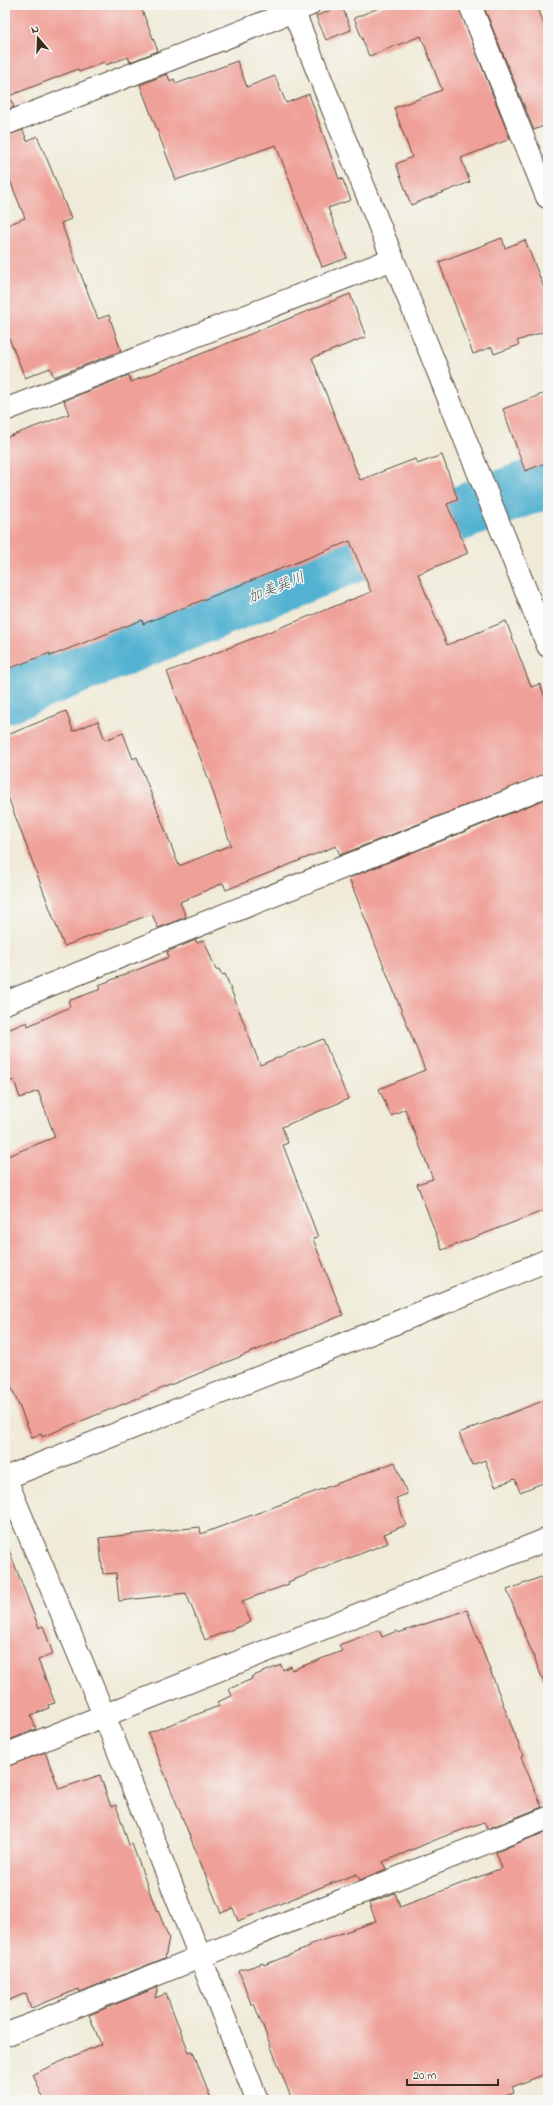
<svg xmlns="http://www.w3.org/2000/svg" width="553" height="2105" viewBox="0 0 553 2105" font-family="'Indie Flower','Klee One',sans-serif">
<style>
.built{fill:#f7d0ca}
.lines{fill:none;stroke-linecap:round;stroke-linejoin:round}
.river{stroke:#52b2d1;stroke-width:55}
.building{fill:#efa098}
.minor-casing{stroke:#56473a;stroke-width:24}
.minor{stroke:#fff;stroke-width:22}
.labels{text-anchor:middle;stroke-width:3;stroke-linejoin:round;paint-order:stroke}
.water-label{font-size:15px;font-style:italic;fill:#435a5d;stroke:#f6f6f2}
</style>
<rect width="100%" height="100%" fill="#f6f6f2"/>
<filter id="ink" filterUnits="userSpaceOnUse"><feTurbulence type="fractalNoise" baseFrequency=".025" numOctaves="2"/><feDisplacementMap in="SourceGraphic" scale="8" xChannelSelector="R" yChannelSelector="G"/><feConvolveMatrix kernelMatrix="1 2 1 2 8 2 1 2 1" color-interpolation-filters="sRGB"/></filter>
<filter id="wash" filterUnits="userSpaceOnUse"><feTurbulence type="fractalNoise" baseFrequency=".012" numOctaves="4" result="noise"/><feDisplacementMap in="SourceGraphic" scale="16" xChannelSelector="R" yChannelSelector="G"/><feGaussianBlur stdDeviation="0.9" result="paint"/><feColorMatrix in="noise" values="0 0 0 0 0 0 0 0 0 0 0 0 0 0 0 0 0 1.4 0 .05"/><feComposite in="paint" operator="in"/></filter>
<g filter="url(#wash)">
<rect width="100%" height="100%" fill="#f0ebd8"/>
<path class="built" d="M5,52L25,103L5,110Z"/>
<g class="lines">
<path class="river" d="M5,696L393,539L548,480"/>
</g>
<g id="blocks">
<path class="building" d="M5,5H140L158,51L130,62L128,57L106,65L104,62L79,72L78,69L9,96L14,107L5,111Z
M386,5H458L510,139L461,158L470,182L411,205L396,164L412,157L394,108L442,90L421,36L369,56L354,18Z
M483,5H537L548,36V124L534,130Z
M342,6L351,30L326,40L316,16Z
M237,61L247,87L275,76L286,103L309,94L339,179L342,178L351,200L328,208L347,258L322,267L276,145L176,180L140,85L167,74L170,81L174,79L176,84Z
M23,130L27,141L37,136L47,159L71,219L61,223L98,319L109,315L121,351L54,377L50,368L25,378L5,328V226L25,218L5,168V136Z
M502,238L505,248L525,240L548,298V330L517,341L519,345L494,354L492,347L473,354L439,262Z
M350,294L366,337L312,358L360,480L415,459L417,464L442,455L458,500L447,504L468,553L418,574L447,645L506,621L531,687L540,684L548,706V773L340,855L336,846L226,890L223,883L180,902L186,917L158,928L152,914L64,946L5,789V736L66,711L73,731L98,721L105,740L123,733L133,759L137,757L179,866L231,845L209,780L167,672L371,592L350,541L143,624L142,620L50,656V653L5,670V438L69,414L64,401L129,375L131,382Z
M548,392V462L525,471L503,409Z
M548,798V1209L442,1250L417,1184L433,1179L405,1109L391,1116L379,1089L425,1070L349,878Z
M196,940L197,943L204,940L216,970L219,969L222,975L225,974L260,1065L323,1039L348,1099L282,1127L288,1143L283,1145L318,1237L313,1239L343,1315L42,1437L41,1434L32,1437L5,1372V1157L55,1137L38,1091L20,1098L14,1080L5,1084V1031L27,1022L28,1026L70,1007L68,1001L101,989L99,985L169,957L167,952Z
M548,1399V1481L520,1492L515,1479L495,1486L485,1460L472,1465L459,1433Z
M395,1462L407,1494L396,1498L406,1525L384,1534L388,1543L288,1582L289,1584L242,1601L251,1622L205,1640L186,1593L119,1601L116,1573L103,1574L99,1538L200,1527L201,1534Z
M5,1545H7L39,1628L43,1626L53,1654L38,1660L55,1703L48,1705L49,1708L31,1715L36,1729L5,1742Z
M541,1577L548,1595L547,1690L507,1590Z
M467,1610L523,1756L521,1757L542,1807L487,1829L484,1822L440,1838L383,1862L386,1869L360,1880L357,1874L324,1886L238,1921L233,1908L221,1913L148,1733L219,1706L217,1702L232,1696L229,1689L252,1679L251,1677L281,1665L283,1670L291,1666L292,1670L342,1651L339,1645L379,1630L382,1637L397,1631L398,1633Z
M45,1752L59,1789L100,1775L111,1807L116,1805L129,1845L132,1844L157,1912L158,1911L169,1938L165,1958L80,1992L79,1989L31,2008L26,1993L5,2002V1767Z
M548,1831V2073L512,2087L514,2092L491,2100H292L254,2004H251L239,1971L263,1963L264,1965L310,1947L309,1945L376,1921L369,1903L395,1893L400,1907L502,1868L496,1852Z
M158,1987L155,1998L166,1994L189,2052L193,2051L211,2100H44L33,2074L101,2044L89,2015Z"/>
</g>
</g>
<g filter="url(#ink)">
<use href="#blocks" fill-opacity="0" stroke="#56473a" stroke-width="1"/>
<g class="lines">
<defs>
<path id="minor" d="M291,5L548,646
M470,5L547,197
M5,124L309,5
M5,410L393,259
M5,1003L548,785
M5,1477L104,1715L257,2100
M5,1478L376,1331L548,1260
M5,1755L548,1539
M5,2035L548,1818"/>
</defs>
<use href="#minor" class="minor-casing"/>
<use href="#minor" class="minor"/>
</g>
</g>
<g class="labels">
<g class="water-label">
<text transform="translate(276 587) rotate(-22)" y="5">加美巽川</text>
</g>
</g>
<rect width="553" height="2105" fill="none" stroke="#f6f6f2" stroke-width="20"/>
<g transform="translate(38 38) rotate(341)" stroke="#f6f6f2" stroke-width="3" paint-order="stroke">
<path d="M0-3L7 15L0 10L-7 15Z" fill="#3b2a1e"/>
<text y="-6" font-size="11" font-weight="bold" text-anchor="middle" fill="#3b2a1e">N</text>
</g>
<path d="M407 2079v6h91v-6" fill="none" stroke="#3b2a1e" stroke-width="2"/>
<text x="413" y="2079" font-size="12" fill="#3b2a1e" stroke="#f6f6f2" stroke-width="3" paint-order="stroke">20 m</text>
</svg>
